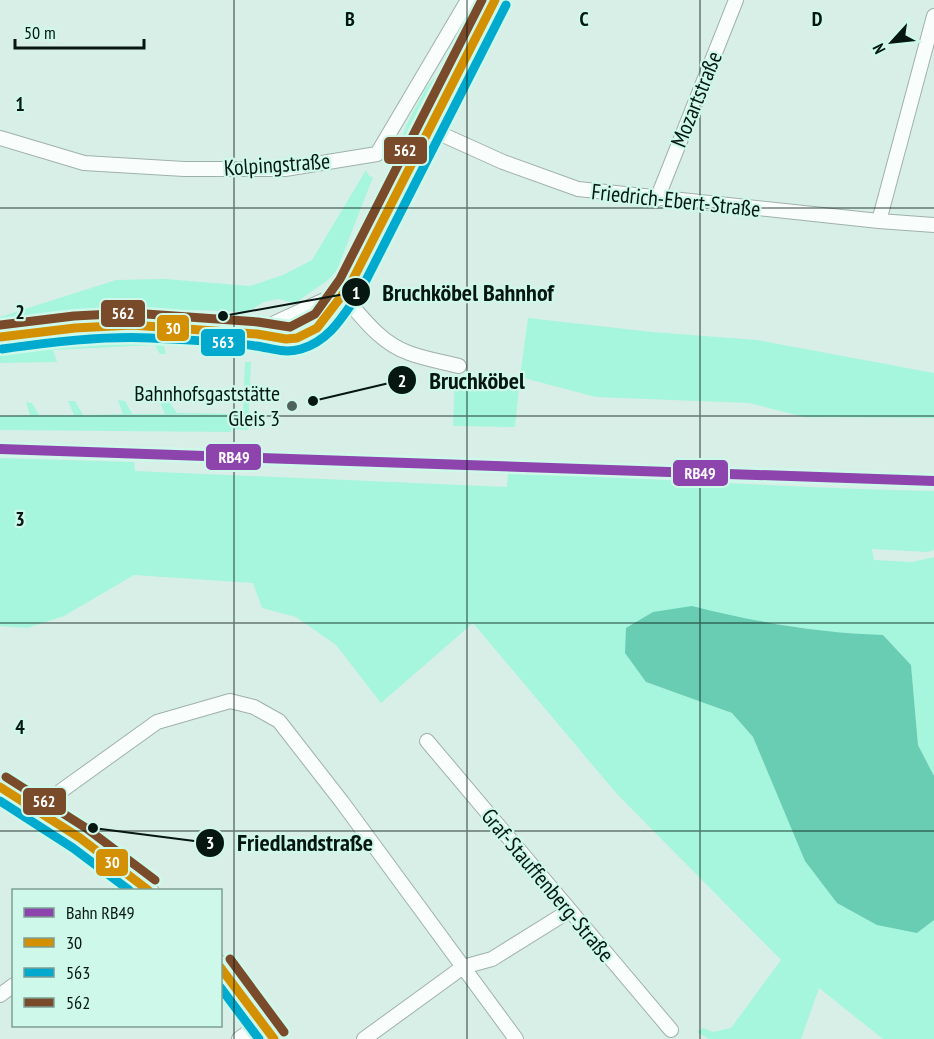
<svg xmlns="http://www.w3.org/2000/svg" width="934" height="1039" viewBox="0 0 934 1039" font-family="'PT Sans Narrow',sans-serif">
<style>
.green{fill:#a6f5dd}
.water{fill:#68cdb2}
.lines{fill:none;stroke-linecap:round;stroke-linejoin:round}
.street-casing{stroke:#9fb1ab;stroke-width:16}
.secondary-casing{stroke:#9fb1ab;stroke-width:22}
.street{stroke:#f9fdfb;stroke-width:14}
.secondary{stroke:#f9fdfb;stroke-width:20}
.bus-1-casing{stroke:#cef9ea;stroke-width:14}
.bus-2-casing{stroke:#cef9ea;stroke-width:14}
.bus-3-casing{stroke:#cef9ea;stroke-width:14}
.bus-1{stroke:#d39003;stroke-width:9}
.bus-2{stroke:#00a9ce;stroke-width:9}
.bus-3{stroke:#7a4b2a;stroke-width:9}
.rail-1-casing{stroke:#cef9ea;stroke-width:15}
.rail-1{stroke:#8e44ad;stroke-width:10}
.grid{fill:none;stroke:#061611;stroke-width:1.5;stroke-opacity:0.55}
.poi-dot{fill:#50625c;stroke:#cef9ea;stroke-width:2}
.labels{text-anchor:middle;stroke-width:4.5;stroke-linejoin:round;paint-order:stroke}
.street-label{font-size:22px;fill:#061611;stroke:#cef9ea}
.poi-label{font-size:22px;fill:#061611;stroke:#cef9ea;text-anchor:end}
.grid-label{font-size:20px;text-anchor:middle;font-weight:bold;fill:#061611;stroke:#cef9ea;stroke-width:4.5;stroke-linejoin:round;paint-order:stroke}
.leader{fill:none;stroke:#061611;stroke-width:2}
.callout-dot{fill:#061611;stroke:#cef9ea;stroke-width:2}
.mark-label{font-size:18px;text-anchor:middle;font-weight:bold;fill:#fff}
.callout-label{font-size:24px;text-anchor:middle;font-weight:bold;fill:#061611;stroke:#cef9ea;stroke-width:4.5;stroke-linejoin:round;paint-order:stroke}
.line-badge{stroke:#cef9ea;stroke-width:2}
.badge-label{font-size:16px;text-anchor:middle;font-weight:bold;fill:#fff}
</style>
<rect width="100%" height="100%" fill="#d8efe7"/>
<path class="green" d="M477,0H481L349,265L365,216L396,155L406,126L426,88L446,63Z
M366,170L369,176L373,177L337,270L328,280L295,303L278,299L264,302L247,312L194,310L72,312L0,320V317L116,280L165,279L250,286L283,275L312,260Z
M528,318L652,332L757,340L934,373V418L804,417L749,403L596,397L520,377Z
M150,342L164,346L166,354H160L155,345L53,350L57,362L0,363V352L15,350Z
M245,362H251L248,430L231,429V432L0,430V416L30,415L26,402L32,403L39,415H74L68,401H75L83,415L123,414L118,400L125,401L132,414H165L158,398L168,400L177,413L243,414Z
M455,375L519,387L515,427L453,426Z
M0,458L134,462L135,471L507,487L508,473C650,478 792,488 934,491V550L927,552L872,549L874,560L912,562L934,557V776L918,745L911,665L883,635L843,634L742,619L646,682L732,713L753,737L785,813L917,932L934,920V1039H883L819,988L801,1039H709L697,1032L703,1028L713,1032L731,1028L781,960L616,793L473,623L381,703L336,645L296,617L262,608L253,583L134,575L64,616L27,628L0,626Z"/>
<path class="water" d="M692,606C755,622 818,633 883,635L911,665L918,745L934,776V920L917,933L877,925L837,903L805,861L753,737L732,713L646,682L625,653L626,628L653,612Z"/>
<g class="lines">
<defs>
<path id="street" d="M430,129L503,162L578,189L879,221L934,225
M0,138L84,163L184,169H285L377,154L468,0
M657,199L736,0
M879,221L934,16
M342,294C361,316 380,343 409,353C425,359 443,362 459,366
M427,741L671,1030
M42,814L61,791L157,722L230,701L254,707L279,721L342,802L516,1039
M0,995L14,985
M239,1039L262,1022
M364,1039L463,967L492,959L569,911"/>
<path id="secondary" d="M258,334L325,303L336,302
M0,337C49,330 101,323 151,326C186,328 222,331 257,334C271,336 282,342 297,338C331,327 330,308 350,285L495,0
M0,787L80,838L148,890
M220,966L274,1039"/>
</defs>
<use href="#street" class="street-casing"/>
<use href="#secondary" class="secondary-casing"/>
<use href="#street" class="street"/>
<use href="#secondary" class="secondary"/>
<defs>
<path id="bus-1" d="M0,337L75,328L132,325L257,334L286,339L297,338L317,328L350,285L495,0
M0,787L80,838L148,890
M220,967L274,1039"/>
<path id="bus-2" d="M2,349C51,342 101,336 151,338C186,340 221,341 256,346C271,348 285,354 301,349C331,340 344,314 361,290L506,5
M0,801L73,848L129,890
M220,987L259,1039"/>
<path id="bus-3" d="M0,325L74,316L132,313L258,322L290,327L315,314L340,279L482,0
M6,777L86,828L155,880
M230,959L284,1032"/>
</defs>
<use href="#bus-1" class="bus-1-casing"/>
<use href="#bus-2" class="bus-2-casing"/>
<use href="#bus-3" class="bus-3-casing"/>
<use href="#bus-1" class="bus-1"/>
<use href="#bus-2" class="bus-2"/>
<use href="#bus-3" class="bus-3"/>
<defs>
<path id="rail-1" d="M0,449L934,481"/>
</defs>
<use href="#rail-1" class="rail-1-casing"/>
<use href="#rail-1" class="rail-1"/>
</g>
<path class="grid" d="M234,0V1039M467,0V1039M700,0V1039M0,208H934M0,416H934M0,623H934M0,831H934"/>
<circle class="poi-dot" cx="292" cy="406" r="6"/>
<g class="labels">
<g class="street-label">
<text transform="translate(696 99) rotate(-68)" y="8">Mozartstraße</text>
<text transform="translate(277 164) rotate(-4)" y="8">Kolpingstraße</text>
<text transform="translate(676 200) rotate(6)" y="8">Friedrich-Ebert-Straße</text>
<text transform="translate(548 885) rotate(50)" y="8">Graf-Stauffenberg-Straße</text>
</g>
<g class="poi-label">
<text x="280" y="401">Bahnhofsgaststätte<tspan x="280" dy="25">Gleis 3</tspan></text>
</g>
</g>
<g class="grid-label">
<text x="350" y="26">B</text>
<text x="584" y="26">C</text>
<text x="817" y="26">D</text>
<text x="20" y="111">1</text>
<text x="20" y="319">2</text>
<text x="20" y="526">3</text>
<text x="20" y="734">4</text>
</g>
<path class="leader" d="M223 316L356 292M313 401L402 380M93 828L210 843"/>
<g class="callout-dot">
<circle cx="223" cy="316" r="6"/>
<circle cx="313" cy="401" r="6"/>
<circle cx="93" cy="828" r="6"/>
<circle cx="356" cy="292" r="15"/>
<circle cx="402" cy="380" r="15"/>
<circle cx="210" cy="843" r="15"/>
</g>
<g class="mark-label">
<text x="356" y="299">1</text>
<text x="402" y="387">2</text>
<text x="210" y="849">3</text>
</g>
<g class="callout-label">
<text x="468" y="301">Bruchköbel Bahnhof</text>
<text x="477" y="389">Bruchköbel</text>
<text x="305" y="851">Friedlandstraße</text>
</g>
<g class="line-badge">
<rect x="383" y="136" width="45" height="29" rx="6" fill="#7a4b2a"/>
<rect x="100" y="299" width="46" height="29" rx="6" fill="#7a4b2a"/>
<rect x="156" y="314" width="34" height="28" rx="6" fill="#d39003"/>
<rect x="200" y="328" width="46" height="29" rx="6" fill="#00a9ce"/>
<rect x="205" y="443" width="57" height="28" rx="6" fill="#8e44ad"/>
<rect x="672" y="459" width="57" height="28" rx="6" fill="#8e44ad"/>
<rect x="22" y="787" width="45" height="29" rx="6" fill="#7a4b2a"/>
<rect x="95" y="848" width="34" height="29" rx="6" fill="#d39003"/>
</g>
<g class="badge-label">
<text x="405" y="156">562</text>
<text x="123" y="319">562</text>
<text x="173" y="334">30</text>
<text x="223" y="348">563</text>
<text x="234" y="463">RB49</text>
<text x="700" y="479">RB49</text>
<text x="44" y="807">562</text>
<text x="112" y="868">30</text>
</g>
<rect x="12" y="889" width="210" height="138" fill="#cef9ea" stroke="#7e9e93" stroke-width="1.5"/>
<rect x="24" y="908" width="30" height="9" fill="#8e44ad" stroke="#7e9e93" stroke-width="1.5"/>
<text x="66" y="919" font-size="18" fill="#061611">Bahn RB49</text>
<rect x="24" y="938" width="30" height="9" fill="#d39003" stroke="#7e9e93" stroke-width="1.5"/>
<text x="66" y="949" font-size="18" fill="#061611">30</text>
<rect x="24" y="968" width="30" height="9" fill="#00a9ce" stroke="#7e9e93" stroke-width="1.5"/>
<text x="66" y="979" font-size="18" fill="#061611">563</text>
<rect x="24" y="998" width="30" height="9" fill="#7a4b2a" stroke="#7e9e93" stroke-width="1.5"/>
<text x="66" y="1009" font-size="18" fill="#061611">562</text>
<g transform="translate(892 42) rotate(243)" stroke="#cef9ea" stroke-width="4.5" paint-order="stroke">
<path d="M0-4.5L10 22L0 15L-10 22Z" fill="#061611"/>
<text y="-9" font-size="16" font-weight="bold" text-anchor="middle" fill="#061611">N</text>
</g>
<path d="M15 39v9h129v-9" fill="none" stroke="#061611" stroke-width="3"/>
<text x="24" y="39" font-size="18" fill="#061611" stroke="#cef9ea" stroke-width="4.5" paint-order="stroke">50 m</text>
</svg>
